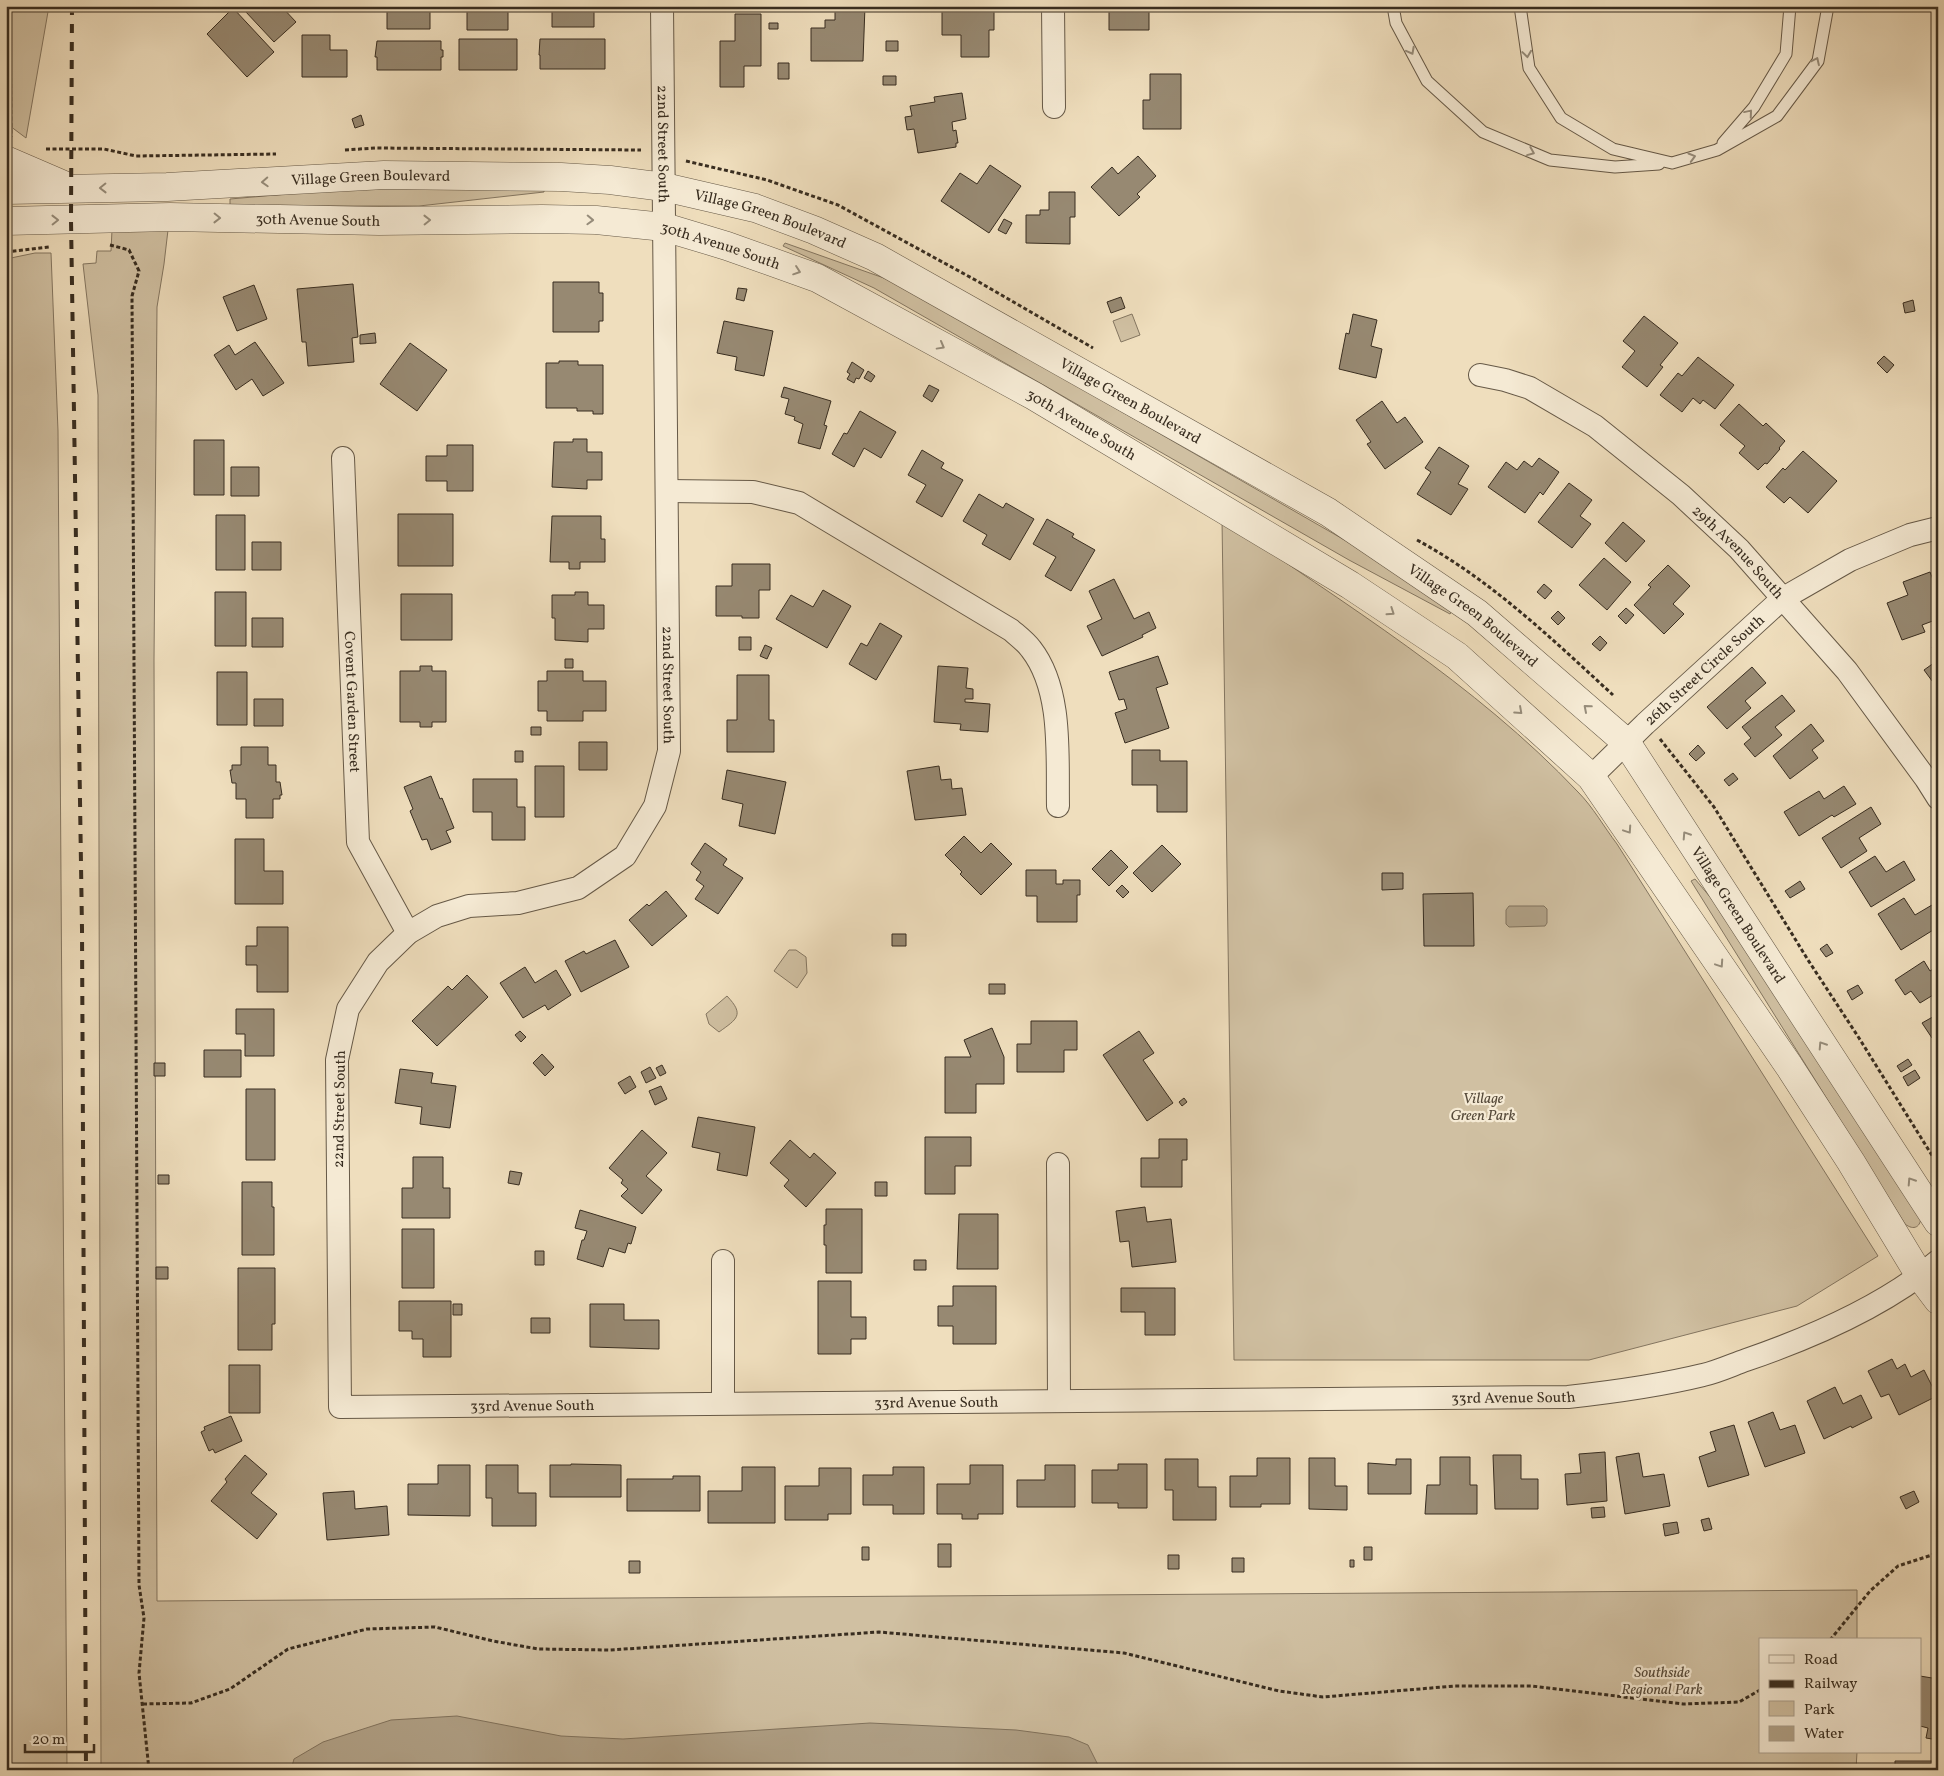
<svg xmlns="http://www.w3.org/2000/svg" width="1944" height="1776" viewBox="0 0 1944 1776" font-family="Vollkorn,serif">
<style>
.green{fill:#d0c0a2;stroke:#847661}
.water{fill:#b1a288;stroke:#81735e}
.building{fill:#978972;stroke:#382d20}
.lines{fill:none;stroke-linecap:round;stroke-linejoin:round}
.service-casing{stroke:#665947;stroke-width:13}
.minor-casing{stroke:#665947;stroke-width:24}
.tertiary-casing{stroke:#665947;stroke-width:29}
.path{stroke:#382d20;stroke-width:3;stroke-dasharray:4 2.5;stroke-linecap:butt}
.service{stroke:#f5ead4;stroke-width:11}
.minor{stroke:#f5ead4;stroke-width:22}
.tertiary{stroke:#f5ead4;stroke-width:28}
.rail{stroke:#382d20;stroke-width:4;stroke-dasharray:9 9;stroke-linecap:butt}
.oneway{stroke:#968c7a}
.labels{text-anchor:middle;stroke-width:4.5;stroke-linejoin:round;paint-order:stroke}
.street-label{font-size:15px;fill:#382d20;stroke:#f5ead4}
.park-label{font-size:15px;font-style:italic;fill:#564a3a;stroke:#f5ead4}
</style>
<rect width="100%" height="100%" fill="#efdebd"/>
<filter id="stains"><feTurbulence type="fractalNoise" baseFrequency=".004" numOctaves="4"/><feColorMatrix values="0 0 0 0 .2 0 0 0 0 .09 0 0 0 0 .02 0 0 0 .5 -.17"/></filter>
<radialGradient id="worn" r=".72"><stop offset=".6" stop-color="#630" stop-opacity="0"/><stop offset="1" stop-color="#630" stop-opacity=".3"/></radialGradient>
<path class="green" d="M6,6H49L26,138L6,123Z
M345,189H544V192L419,206H230V199Z
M112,230H168L164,264L157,307L154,660L157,1601L1857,1590V1640H1760V1752H1857L1856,1770H101L98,395L83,264L96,263L97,251H111Z
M785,243L898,283L1388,565L1452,611L1450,614L1349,560L874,288L783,246Z
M35,253H51L58,431L67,1770H6V259Z
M1132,314L1140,335L1121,342L1113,321Z
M1222,519C1344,604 1475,683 1578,792C1593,807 1604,827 1617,844L1878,1256L1797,1306L1589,1360H1234Z
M1695,879L1742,935L1921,1216C1921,1227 1914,1231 1905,1224L1691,881Z
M789,950H796L806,957L807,973L797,988L774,971Z
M727,996C745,1015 737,1019 719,1032L709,1024L706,1014Z"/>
<path class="water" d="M1509,906H1544L1547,909V923L1545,926L1509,927L1506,924V910Z
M457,1716L561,1736L623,1739L870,1723L1016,1730L1069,1737L1088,1745L1099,1767L1098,1770H291L294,1759L323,1742L391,1720Z"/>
<path class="building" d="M250,6H281L296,22L274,42L245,11Z
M488,6H508V30H467V7Z
M552,6H594V27H552Z
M835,6H865L863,61H811V28H825V20H835Z
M942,6H994V30H989V57H961V35H942Z
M1109,6H1149V30H1109Z
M233,8L274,52L247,77L207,34Z
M387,8H430V29H387Z
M735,14H761V66H744V87H720V41H735Z
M769,23H778V29H769Z
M302,35H330V50H347V77H302Z
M459,39H517V70H459Z
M540,39H605V69H540V55H539Z
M377,41H441V50H443V57H441V70H377V57H375Z
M886,41H898V51H886Z
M778,63H789V79H778Z
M1150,74H1181V129H1143V100H1150Z
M883,76H896V85H883Z
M962,93L966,119L952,122L953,131L956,130L958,143H956V147L918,153L914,129L907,130L905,117L912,116L910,106L935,102L934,97Z
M361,115L364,125L355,128L352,119Z
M1138,156L1156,176L1137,194L1140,197L1119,216L1091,187L1112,167L1118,174Z
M990,165L1021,186L989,233L941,201L960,173L977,184Z
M1049,192H1075V217H1070V244L1026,243V215H1040V210H1049Z
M1004,219L1012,223L1006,234L998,230Z
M553,282H599V293H603V321H599V332H553Z
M353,284L358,337L352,338L354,362L308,366L306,342H302L297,289Z
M254,285L267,319L237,331L223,297Z
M738,288L747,289L744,301L736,299Z
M1121,297L1125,308L1111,313L1107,302Z
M1913,300L1915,311L1905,313L1903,303Z
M1353,314L1377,320L1371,346L1382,349L1376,378L1339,369L1346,333L1349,334Z
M1644,316L1678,343L1660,365L1663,367L1647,387L1622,367L1635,351L1623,341Z
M724,321L773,331L764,376L735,370L737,357L717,353Z
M375,333L376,343L360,344V335Z
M255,342L284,383L263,396L252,379L236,390L214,355L229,345L235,355Z
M410,343L447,370L417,411L380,384Z
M1884,356L1894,365L1887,373L1877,363Z
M1698,357L1734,385L1715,409L1703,400L1700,404L1693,398L1682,412L1660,395L1678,373L1682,376Z
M559,361H578V365H603V414H593V411H577V408H546V363H559Z
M852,362L864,370L859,379L856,378L854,383L847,379L850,374L847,372Z
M868,371L875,376L871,382L864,378Z
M929,385L939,390L932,402L923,396Z
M784,387L831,401L824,425L827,426L820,449L798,443L803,424L794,420L795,417L785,414L789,399L781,397Z
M1382,401L1397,423L1405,417L1423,442L1385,469L1367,444L1371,442L1356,420Z
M1739,404L1763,426L1766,423L1785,441L1779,448L1780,449L1767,464L1765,463L1758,470L1739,453L1745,446L1720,425Z
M860,411L896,432L881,458L864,448L854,467L832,454L844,433L847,434Z
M573,439H587V452H602V480H587V489L552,487L554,442H573Z
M194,440H224V495H194Z
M447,445H473V491H447V481H426V456H447Z
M1439,447L1469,466L1458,484L1468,489L1451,515L1417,494L1431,472L1425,468Z
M922,450L944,463L941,468L963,480L942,517L916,502L926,485L908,475Z
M1803,451L1837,481L1808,513L1790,497L1784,503L1766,487L1783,468L1785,470Z
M1539,458L1559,472L1543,495L1540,492L1525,513L1488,487L1506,462L1517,470L1524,461L1532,467Z
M231,467H259V496H231Z
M1569,483L1592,500L1580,516L1591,524L1572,548L1538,522Z
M979,494L1003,508L1006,503L1034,519L1010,560L982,544L987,535L963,521Z
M398,514H453V566H398Z
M216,515H245V570H216Z
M552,516H601V539H605V562H580V569H569V562H550Z
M1047,519L1074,534L1072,537L1095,550L1071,591L1045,576L1056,557L1033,544Z
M1623,522L1645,541L1626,562L1605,543Z
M252,542H281V570H252Z
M1604,558L1631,582L1607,610L1579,585Z
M732,564H770V590H759V618H742V616H716V586H732Z
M1668,565L1690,586L1673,604L1684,614L1664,634L1634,605L1651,587L1648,585Z
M1930,572L1938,592V619L1922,625L1925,632L1902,640L1887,603L1908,595L1903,582Z
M1114,579L1134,619L1149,612L1156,628L1142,635L1143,637L1102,656L1087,626L1102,619L1089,591Z
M1544,584L1552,591L1545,599L1537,592Z
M823,590L851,606L827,648L776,619L791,595L813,607Z
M215,592H246V646H215Z
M575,592H588V605H604V629H588V642L555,640V618H552V595H575Z
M401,594H452V640H401Z
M1626,608L1634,615L1626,624L1618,616Z
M1558,611L1565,618L1558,625L1551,618Z
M252,618H283V647H252Z
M880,623L902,636L876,680L849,664L861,643L867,646Z
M1600,636L1607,643L1600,651L1592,644Z
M739,637H751V650H739Z
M1938,643V655L1932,647Z
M765,645L772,648L767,659L760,656Z
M1158,656L1168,684L1156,688L1169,728L1125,743L1115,713L1127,709L1124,699L1119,700L1109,672Z
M565,659H573V668H565Z
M1938,660V689L1924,670Z
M420,666H432V671H446V722H432V727H420V722H400V671H420Z
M938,666L968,668L966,688L973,689V699H965V702L990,704L988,732L960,730L961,724L934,722Z
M1752,667L1766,683L1745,701L1751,708L1727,729L1707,707Z
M547,671H583V681H606V711H583V721H547V711H538V681H547Z
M217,672H247V725H217Z
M737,675H769V720H774V752H727V720H737Z
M1782,695L1795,711L1775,727L1782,735L1755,757L1744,744L1751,738L1742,727Z
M254,699H283V726H254Z
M1811,724L1824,741L1812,750L1818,758L1790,779L1773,756Z
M531,727H541V735H531Z
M579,742H607V770H579Z
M1698,745L1705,753L1696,761L1689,754Z
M241,747H268V765H276V782H280L282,795H280V799H273V818H246V799H236V783H232L230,770H232V765H241Z
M1132,750H1160V761H1187V812H1157V785H1132Z
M515,751H523V762H515Z
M535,766H564V817H535Z
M939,766L941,780L951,779L952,789L962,788L966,815L915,820L907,771Z
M727,770L786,782L775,834L739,826L743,804L722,799Z
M1733,773L1738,779L1729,786L1724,780Z
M431,776L440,799L442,798L454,828L446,831L451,842L431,850L427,839L422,840L410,811L413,809L404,787Z
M473,779H517V807H525V840H492V812H473Z
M1844,786L1856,804L1834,817L1832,815L1799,836L1784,812L1819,791L1824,799Z
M1871,807L1881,824L1859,838L1867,851L1841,868L1822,838Z
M964,836L981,853L991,843L1012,864L981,895L960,874L962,872L945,855Z
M235,839H264V871H283V904H235Z
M705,843L727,859L723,865L743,878L718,914L695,899L704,886L696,880L701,872L691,864Z
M1162,845L1181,864L1152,892L1133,873Z
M1111,850L1128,867L1109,886L1092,869Z
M1875,856L1886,872L1904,861L1915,880L1871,907L1849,872Z
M1026,870H1056V884H1063V880H1080V895H1077V922H1037V896H1026Z
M1382,873H1403V889L1382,890Z
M1800,881L1805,889L1790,898L1785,891Z
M1122,885L1129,892L1123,898L1116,891Z
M666,891L687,916L652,946L629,920L647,904L649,906Z
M1473,893L1474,946H1424L1423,894Z
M1904,898L1915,915L1932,905L1938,914V927L1901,950L1878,914Z
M257,927H288V992H257V965H246V946H257Z
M892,934H906V946H892Z
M615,940L629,967L581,992L565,961L584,951L586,954Z
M1827,944L1833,953L1826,957L1820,949Z
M1924,961L1930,971L1938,966V992L1920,1003L1911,991L1905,995L1895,980Z
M525,967L535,983L556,970L571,995L548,1010L545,1005L523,1018L500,983Z
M467,975L488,997L437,1046L412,1021L448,986L452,990Z
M989,984H1005V994H989Z
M1858,985L1863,993L1852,1000L1847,991Z
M236,1009H274V1056H245V1034H236Z
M1938,1014V1034L1932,1038L1922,1023Z
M1031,1021H1077V1050H1064V1072H1017V1044H1031Z
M992,1028L1004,1057V1084H976V1113H945V1057H971L964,1040Z
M520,1031L526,1037L521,1042L515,1035Z
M1139,1031L1154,1053L1143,1060L1173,1103L1147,1121L1103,1055Z
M204,1050H241V1077H204Z
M542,1054L554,1067L545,1076L533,1063Z
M1908,1059L1912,1065L1901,1072L1897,1066Z
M154,1063H165V1076H154Z
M662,1065L666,1073L660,1076L656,1068Z
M650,1067L656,1078L646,1083L641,1072Z
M400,1069L433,1073L431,1083L456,1086L450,1128L420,1124L422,1107L395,1103Z
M1915,1070L1920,1078L1908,1086L1903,1077Z
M630,1076L636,1087L625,1094L618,1083Z
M661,1086L667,1099L655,1105L649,1091Z
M246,1089H275V1160H246Z
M1184,1098L1187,1102L1182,1106L1179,1102Z
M698,1117L755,1127L747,1176L717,1170L720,1153L692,1147Z
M642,1130L667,1153L646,1176L662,1190L642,1214L621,1196L628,1189L621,1183L623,1180L609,1168Z
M925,1137H971V1166H955V1194H925Z
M1159,1139H1187V1160H1182V1187H1141V1158H1159Z
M790,1140L810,1158L814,1153L836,1173L806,1207L784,1186L789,1180L770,1163Z
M413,1157H443V1188H450V1218H402V1188H413Z
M510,1171L522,1173L519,1185L508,1183Z
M158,1175H169V1184H158Z
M242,1182H272V1207H274V1255H242Z
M875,1182H887V1196H875Z
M1145,1207L1147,1222L1171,1219L1176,1262L1132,1267L1129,1241L1120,1242L1116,1211Z
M826,1209H862V1273H826V1245H824V1225H826Z
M580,1210L636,1227L631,1244L628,1243L625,1253L609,1248L603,1267L577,1259L582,1240H584L587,1231L575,1228Z
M959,1214H998V1269H957Z
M402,1229H434V1288H402Z
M535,1251H544V1265H535Z
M914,1260H926V1270H914Z
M156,1267H168V1279H156Z
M238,1268H275V1324H272V1350H238Z
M818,1281H851V1317H866V1339H851V1354H818Z
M953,1286H996V1344H953V1326H938V1306H953Z
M1121,1288H1175V1335H1145V1312H1121Z
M399,1301H451V1357H423V1339H412V1331H399Z
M453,1304H462V1315H453Z
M590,1304H624V1320H659V1349L590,1347Z
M531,1318H550V1333H531Z
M1892,1359L1897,1369L1905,1364L1911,1377L1924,1370L1937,1396L1899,1415L1889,1394L1881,1397L1868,1371Z
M229,1365H260V1413H229Z
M1835,1387L1843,1404L1861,1395L1872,1418L1852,1428L1851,1426L1824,1439L1807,1401Z
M1773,1412L1780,1430L1795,1425L1805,1453L1765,1467L1748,1422Z
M231,1416L242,1441L215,1453L213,1449L209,1451L201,1432L205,1430L204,1427Z
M1734,1425L1749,1475L1708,1487L1699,1457L1716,1451L1710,1432Z
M1605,1452L1607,1501L1567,1505L1565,1474L1581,1473L1579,1454Z
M1639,1453L1643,1477L1664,1474L1670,1506L1625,1514L1616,1457Z
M245,1455L267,1474L251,1493L277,1514L257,1539L211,1501L227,1482L225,1479Z
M1493,1455H1521V1479H1538V1509H1495Z
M1440,1457H1470V1485H1477V1514H1425L1427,1485H1440Z
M1257,1458H1290V1504H1261V1507H1230V1476H1257Z
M1309,1458H1335V1486H1347V1510L1309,1509Z
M1165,1459H1198V1487H1216V1520H1173V1490H1165Z
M1396,1459H1411V1494H1368V1463L1396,1465Z
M571,1464L621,1465V1497H550V1465H571Z
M1118,1464H1147V1508H1118V1503H1092V1470H1118Z
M438,1465H470V1516L408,1515V1484H438Z
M486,1465H518V1493H536V1526H492V1498H486Z
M970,1465H1003V1514H978V1519H962V1514H937V1484H970Z
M1045,1465H1075V1507H1017V1480H1045Z
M742,1467H775V1523H708V1491H742Z
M893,1467H924V1514H893V1505H863V1475H893Z
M819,1468H851V1514H828V1520H785V1486H819Z
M673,1476H700V1511H627V1479H673Z
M354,1491L355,1509L387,1506L389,1535L327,1540L323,1493Z
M1914,1491L1919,1502L1906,1509L1900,1497Z
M1604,1507L1605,1517L1592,1518L1591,1508Z
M1709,1518L1712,1529L1704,1531L1701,1520Z
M1677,1522L1679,1533L1665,1536L1663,1524Z
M938,1544H951V1567H938Z
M862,1547H869V1560H862Z
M1364,1547H1372V1560H1364Z
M1168,1555H1179V1569H1168Z
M1232,1558H1244V1572H1232Z
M1350,1560H1354V1567H1350Z
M629,1561H640V1573H629Z
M1920,1676L1938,1679L1936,1692H1938V1740L1926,1738L1928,1728L1920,1726Z
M1895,1761H1938V1770H1895Z"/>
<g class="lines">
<defs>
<path id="service" d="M1393,6L1396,23L1427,81L1483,132L1550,160L1615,167L1659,164
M1520,6L1529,68L1561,118L1613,149L1672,163L1717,150L1777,116L1818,61L1828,6
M1723,143L1754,107L1786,54L1790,6"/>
<g id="minor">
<path id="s1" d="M662,6L669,751L655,806L625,856L578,888L518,903L469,906L437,916L408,933L378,962L348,1009L337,1060L340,1407L1568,1397C1613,1392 1658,1386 1703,1375C1717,1372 1732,1365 1746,1360C1810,1338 1886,1305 1938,1261"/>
<path d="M1053,6L1054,107"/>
<path id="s2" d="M1480,375L1505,380L1530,388L1595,426L1681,495L1739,549L1847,671L1926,779L1938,798"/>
<path id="s3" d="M343,458L358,842L408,933"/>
<path d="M667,491L753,492L799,503L1011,630C1018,636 1026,642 1031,649C1063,690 1057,756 1058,806"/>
<path id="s4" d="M1591,777L1645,724L1782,599L1850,560L1910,535L1938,528"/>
<path d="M1058,1164L1059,1401"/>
<path d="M723,1261V1403"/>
</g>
<g id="tertiary">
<path d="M6,160L64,185"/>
<path id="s5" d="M6,190L167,187L384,175L561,177L610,180L664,187L755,208L814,230L875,257L1328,512L1477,613L1626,742L1938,1222"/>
<path id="s6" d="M6,221L170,217L379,221L542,219L596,220L664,227L727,246L817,278L1034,396L1350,585L1457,656L1591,777L1789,1066L1851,1162L1920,1276L1938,1300"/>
</g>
</defs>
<use href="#service" class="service-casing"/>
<use href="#minor" class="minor-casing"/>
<use href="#tertiary" class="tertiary-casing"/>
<path class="path" d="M10,6L11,137
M46,149H104L136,156L276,154
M345,150L375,148L641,150
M686,161L767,180L838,205L979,282L1093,348
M110,245L129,250L139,271L132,296L139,1585L144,1618L139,1673L149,1770
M6,252L49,247
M1417,540C1491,580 1552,639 1613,695
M1660,739L1714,807L1808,960L1859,1038L1938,1165
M1830,1640L1870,1591L1898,1566L1938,1553
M143,1704L191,1703L230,1689L288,1649L367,1629L435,1627L493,1641L538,1649L610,1650L879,1632L1124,1653L1279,1691L1323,1697L1455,1686H1532L1683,1704L1739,1702L1760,1690"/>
<use href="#service" class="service"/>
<use href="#minor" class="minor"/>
<use href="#tertiary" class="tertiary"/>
<path class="rail" d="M72,6L71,220L82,929L86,1770"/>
</g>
<defs><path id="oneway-chevron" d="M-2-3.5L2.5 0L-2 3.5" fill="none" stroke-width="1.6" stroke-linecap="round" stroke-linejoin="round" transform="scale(1.25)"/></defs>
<g class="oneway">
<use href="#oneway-chevron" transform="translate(1411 51) rotate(62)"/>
<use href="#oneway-chevron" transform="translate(1527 54) rotate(82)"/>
<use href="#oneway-chevron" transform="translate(1816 61) rotate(-65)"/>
<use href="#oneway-chevron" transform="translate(1749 113) rotate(-50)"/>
<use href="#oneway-chevron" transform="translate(1531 152) rotate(22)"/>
<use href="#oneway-chevron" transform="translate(1692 157) rotate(-16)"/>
<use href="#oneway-chevron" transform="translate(265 182) rotate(177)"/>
<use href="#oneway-chevron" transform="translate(103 188) rotate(179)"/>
<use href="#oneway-chevron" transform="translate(217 218) rotate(1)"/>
<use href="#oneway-chevron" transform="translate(55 220) rotate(-1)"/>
<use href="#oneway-chevron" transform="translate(427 220) rotate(-1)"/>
<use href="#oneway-chevron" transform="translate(590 220) rotate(2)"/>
<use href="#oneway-chevron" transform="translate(797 271) rotate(19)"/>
<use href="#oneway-chevron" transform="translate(941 346) rotate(29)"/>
<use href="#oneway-chevron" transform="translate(1391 612) rotate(34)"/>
<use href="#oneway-chevron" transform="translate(1587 708) rotate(-139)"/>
<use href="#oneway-chevron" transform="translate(1519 711) rotate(42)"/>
<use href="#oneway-chevron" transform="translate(1628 830) rotate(56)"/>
<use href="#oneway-chevron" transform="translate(1686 835) rotate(-123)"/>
<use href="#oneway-chevron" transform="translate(1720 964) rotate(56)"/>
<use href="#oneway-chevron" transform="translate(1822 1045) rotate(-123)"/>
<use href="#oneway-chevron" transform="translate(1911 1181) rotate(-123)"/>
</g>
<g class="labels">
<g class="street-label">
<text dy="5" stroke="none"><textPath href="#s1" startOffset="138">22nd Street South</textPath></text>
<text dy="5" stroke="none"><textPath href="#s5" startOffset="365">Village Green Boulevard</textPath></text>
<text dy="5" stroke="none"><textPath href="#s6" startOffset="312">30th Avenue South</textPath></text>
<text dy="5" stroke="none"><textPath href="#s5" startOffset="770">Village Green Boulevard</textPath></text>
<text dy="5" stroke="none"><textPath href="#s6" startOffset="718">30th Avenue South</textPath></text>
<text dy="5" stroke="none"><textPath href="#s5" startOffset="1175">Village Green Boulevard</textPath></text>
<text dy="5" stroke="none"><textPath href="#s6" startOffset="1122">30th Avenue South</textPath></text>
<text dy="5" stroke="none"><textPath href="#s2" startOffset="318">29th Avenue South</textPath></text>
<text dy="5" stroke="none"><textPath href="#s5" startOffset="1580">Village Green Boulevard</textPath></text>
<text dy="5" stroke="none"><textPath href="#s4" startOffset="156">26th Street Circle South</textPath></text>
<text dy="5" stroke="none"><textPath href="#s1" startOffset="679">22nd Street South</textPath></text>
<text dy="5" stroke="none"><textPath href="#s3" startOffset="244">Covent Garden Street</textPath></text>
<text dy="5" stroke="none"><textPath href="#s5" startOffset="1985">Village Green Boulevard</textPath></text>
<text transform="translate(339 1109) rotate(-89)" y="5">22nd Street South</text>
<text dy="5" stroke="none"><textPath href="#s1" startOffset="2765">33rd Avenue South</textPath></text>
<text dy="5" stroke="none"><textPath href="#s1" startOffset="2188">33rd Avenue South</textPath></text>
<text dy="5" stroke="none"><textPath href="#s1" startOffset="1784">33rd Avenue South</textPath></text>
</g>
<g class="park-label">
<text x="1483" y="1103">Village<tspan x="1483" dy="17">Green Park</tspan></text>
<text x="1662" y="1677">Southside<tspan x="1662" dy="17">Regional Park</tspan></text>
</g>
</g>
<rect width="1944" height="1776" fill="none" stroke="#efdebd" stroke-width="25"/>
<rect x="8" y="8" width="1929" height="1761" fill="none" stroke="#382d20" stroke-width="2.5"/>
<rect x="12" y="12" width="1919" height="1751" fill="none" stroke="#382d20"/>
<rect x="1759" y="1638" width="162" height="115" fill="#f5ead4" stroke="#a99e8c"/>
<rect x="1769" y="1655" width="25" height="8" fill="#f5ead4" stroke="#a99e8c"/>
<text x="1804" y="1664" font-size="15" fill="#382d20">Road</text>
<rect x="1769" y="1680" width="25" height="8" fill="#382d20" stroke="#a99e8c"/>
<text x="1804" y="1688" font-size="15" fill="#382d20">Railway</text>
<rect x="1769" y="1701" width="25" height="15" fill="#d0c0a2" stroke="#a99e8c"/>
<text x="1804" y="1714" font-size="15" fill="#382d20">Park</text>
<rect x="1769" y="1726" width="25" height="15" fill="#b1a288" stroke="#a99e8c"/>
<text x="1804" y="1738" font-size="15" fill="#382d20">Water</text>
<path d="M25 1744v8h69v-8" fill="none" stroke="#382d20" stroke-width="2.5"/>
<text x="32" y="1744" font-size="15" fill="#382d20" stroke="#f5ead4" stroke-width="4" paint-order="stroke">20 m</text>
<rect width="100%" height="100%" filter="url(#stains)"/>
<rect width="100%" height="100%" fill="url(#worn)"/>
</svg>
